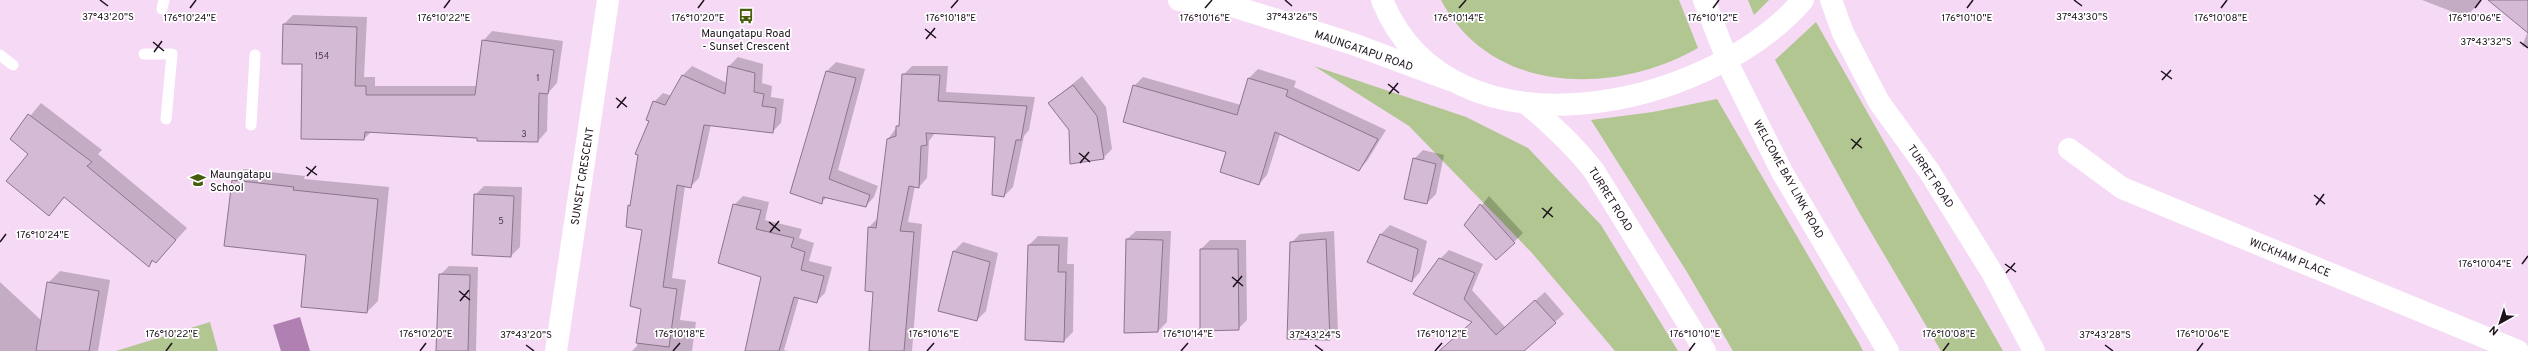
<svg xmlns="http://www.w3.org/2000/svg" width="2528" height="351" viewBox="0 0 2528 351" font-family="Overpass,sans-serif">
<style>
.green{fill:#b1c690}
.water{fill:#b180b2}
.shadow{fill:#0003}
.building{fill:#d5bad6;stroke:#8d748d}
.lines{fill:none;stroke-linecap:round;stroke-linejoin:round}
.service{stroke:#fff;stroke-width:11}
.minor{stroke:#fff;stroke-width:22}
.tertiary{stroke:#fff;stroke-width:22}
.secondary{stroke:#fff;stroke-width:22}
.primary{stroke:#fff;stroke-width:22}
.trunk{stroke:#fff;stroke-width:22}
.ticks{fill:none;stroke:#1c121c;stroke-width:1.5}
.labels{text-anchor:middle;stroke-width:3.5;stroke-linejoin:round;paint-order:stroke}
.number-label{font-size:9px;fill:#4a3c4a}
.poi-label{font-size:11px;fill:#1c121c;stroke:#fff}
.street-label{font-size:11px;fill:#1c121c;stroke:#fff}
.ticks-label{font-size:10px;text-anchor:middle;fill:#1c121c;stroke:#fff;stroke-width:3.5;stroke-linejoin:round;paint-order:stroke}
</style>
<rect width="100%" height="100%" fill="#f5d9f5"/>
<path class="green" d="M1441,0H1679L1698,48C1614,96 1491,95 1441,0Z
M1748,0H1769L1754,15Z
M1816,22L2003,351H1941L1859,212L1775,60Z
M1314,66L1466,117L1528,148L1601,225L1678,351H1615L1532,253L1409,126Z
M1717,99L1859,343L1863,351H1733L1687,272L1591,120L1653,112Z
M210,322L218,351H116Z"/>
<path class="water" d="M300,317L310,351H281L273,325Z"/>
<path class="shadow" d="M2422,0H2482L2466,17Z
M293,15L367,17L364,77H375V86H478L483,41L492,31L563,41L557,83L548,93L547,131L538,141L372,131L364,139L303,63L284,24Z
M2528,31V48L2522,46Z
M738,57L763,64L762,83L772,86L771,97L784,99L781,123L772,132L711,124L699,178L690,187L685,186L672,278L686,280L680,320L696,322L692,351H632L637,346L642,308L643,229L629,206L631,203L654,102L663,93L672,96L683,75L692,66L727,83L729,66Z
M836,62L865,69L838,170L878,186L874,197L866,206L827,197L822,202L827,71Z
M912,66H948L946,92L1035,97L1029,130L1024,136L1013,187L1004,196L996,136L935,133L929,141L927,178L919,187L915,186L908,222L922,224L912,351H870L874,292L869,227L878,218L888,139L900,123L903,75Z
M1258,69L1296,81L1294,87L1386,130L1367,161L1359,170L1280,134L1267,175L1259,184L1227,152L1134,86L1143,77L1241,105L1249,78Z
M1082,76L1106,107L1112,149L1103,158L1050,103Z
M41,103L102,150L98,154L187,228L156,262L154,260L149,266L65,197L49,215L29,154L11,139Z
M1423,150L1444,155L1436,194L1427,203L1414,159Z
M244,169L305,176L304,179L389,187L378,301L367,312L233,181Z
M484,186L522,187L520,247L511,256L475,195Z
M743,196L769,202L765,220L802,229L799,238L814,243L809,261L832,267L825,293L816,302L799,298L784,350L788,351H745L762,276L734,205Z
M1489,196L1523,233L1514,242L1466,225Z
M1390,225L1427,241L1420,272L1412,281L1369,262L1381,234Z
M1136,231H1171L1167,322L1158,331L1127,239Z
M1334,231L1338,331L1330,339L1291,243L1300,234Z
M1038,236L1068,237L1067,264H1074L1073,332L1064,341L1029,245Z
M1210,240H1246L1247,320L1238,329L1201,330V249Z
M963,242L998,253L986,311L977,320L939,311L954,251Z
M1449,250L1483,264L1472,290L1505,327L1545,292L1564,314L1522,351H1460L1473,322L1440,259Z
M449,266L478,267L476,351H436L440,275Z
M60,271L110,280L98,351H0V282L42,321L48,283Z"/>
<path class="building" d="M2488,0H2528V33Z
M283,24L357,27L355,86H366V95H475L482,40L554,50L548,94L539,93L538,142L477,141V138L365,132L364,140L301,139L302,64H282Z
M728,66L755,73L754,92L764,94L762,106L776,108L773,133L704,125L691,188L677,185L663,287L677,289L669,347L636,343L641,309L630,306L642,230L626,227L628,205L630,206L638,155L635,154L649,121L646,120L653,101L665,105L682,75L725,94Z
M826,71L856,78L829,179L870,195L866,207L823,197L822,204L790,193Z
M902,74L940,75L938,101L1027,106L1021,140H1016L1004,197L992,195L995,137L926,133L927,145L921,146L919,188L909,186L900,231L914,232L904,351H869L873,292L865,291L868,227L876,228L887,139L896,136V126H899Z
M1248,78L1288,90L1286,96L1378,139L1359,171L1275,132L1259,185L1220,172L1226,152L1123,122L1133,85L1237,115Z
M1073,85L1097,116L1104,159L1070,164L1069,130L1048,103Z
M28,114L92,162L87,166L176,240L156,263L152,260L149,267L64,197L49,216L6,181L28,154L10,139Z
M1413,158L1436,164L1427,204L1404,199Z
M232,180L294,187L293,190L378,199L367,313L301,307L306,255L224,246Z
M474,194L514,196L511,257L472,255Z
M733,204L761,210L756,229L794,238L791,247L805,252L801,270L824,276L817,303L794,297L779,351H745L761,277L718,263Z
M1480,204L1515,243L1496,260L1464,225Z
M1380,234L1418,249L1412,282L1367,262Z
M1126,239L1163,240L1158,332L1124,333Z
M1326,239L1330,340L1287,339L1290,242Z
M1028,245H1059L1058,272H1066L1064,342L1025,340Z
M1200,249H1238L1239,330L1200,331Z
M953,251L990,262L977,321L938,311Z
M1439,258L1475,273L1464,299L1496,335L1535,300L1556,323L1524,351H1439L1472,322L1413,294Z
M439,274L470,275L468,351H436Z
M47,282L99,291L89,351H36Z"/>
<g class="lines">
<path class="service" d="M162,9L164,0
M144,54H172L166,119
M0,55L13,65
M251,125L255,55"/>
<path class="minor" d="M2069,149L2122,188L2518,351
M556,351L608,0"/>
<path class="tertiary" d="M1179,0L1229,5L1353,44L1450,80"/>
<path class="secondary" d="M1704,0L1732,72L1782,172L1888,351"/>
<path class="primary" d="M1831,0L1843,33L1879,102L1929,171L1993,274L2034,351
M1526,103C1551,124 1574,145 1594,171L1705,351"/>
<path class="trunk" d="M1382,0C1450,167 1709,109 1803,0"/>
</g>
<path class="ticks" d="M100,0L108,6M1285,0L1292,6M2074,0L2082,6M190,8L196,0M444,8L450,0M698,8L704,0M951,8L958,0M1205,8L1212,0M1459,8L1466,0M1713,8L1719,0M1967,8L1973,0M2221,8L2227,0M2475,8L2481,0M925,29L936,38M926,39L935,28M153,42L164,51M2520,42L2528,48M154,52L162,41M2161,71L2172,79M2162,80L2171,70M1388,84L1399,93M1389,94L1398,83M616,98L627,107M617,108L626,97M1851,139L1862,148M1852,149L1861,138M1079,153L1090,162M1080,163L1089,152M306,167L317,175M307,176L316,166M2314,195L2325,204M2316,205L2324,194M1542,208L1553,217M1543,218L1552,207M769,222L780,231M770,232L779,221M0,242L6,234M2005,264L2016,272M2522,264L2528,256M2006,273L2015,263M1232,277L1243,286M1233,287L1242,276M459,291L470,300M460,301L469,290M526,345L534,351M1315,345L1323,351M2105,345L2113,351M166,351L172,343M420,351L426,343M673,351L680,343M927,351L934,343M1181,351L1188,343M1435,351L1442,343M1689,351L1695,343M1943,351L1949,343M2197,351L2203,343"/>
<defs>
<symbol id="bus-bare" viewBox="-9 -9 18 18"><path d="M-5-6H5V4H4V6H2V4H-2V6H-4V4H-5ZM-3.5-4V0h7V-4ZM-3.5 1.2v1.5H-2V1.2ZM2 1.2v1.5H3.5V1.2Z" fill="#475f0c" stroke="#fff" stroke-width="2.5" paint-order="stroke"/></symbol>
<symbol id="school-bare" viewBox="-9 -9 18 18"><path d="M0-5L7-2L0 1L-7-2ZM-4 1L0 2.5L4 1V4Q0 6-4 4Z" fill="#475f0c" stroke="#fff" stroke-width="2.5" paint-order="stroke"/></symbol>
</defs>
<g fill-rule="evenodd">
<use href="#bus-bare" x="735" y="5" width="22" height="22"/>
<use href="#school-bare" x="187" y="169" width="22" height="22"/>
</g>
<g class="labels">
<g class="number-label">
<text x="322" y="59">154</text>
<text x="538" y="81">1</text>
<text x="524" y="137">3</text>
<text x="501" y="224">5</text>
</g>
<g class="poi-label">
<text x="746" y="37">Maungatapu Road<tspan x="746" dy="13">- Sunset Crescent</tspan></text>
<text x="210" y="178" text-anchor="start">Maungatapu<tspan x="210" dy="13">School</tspan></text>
</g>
<g class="street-label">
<text transform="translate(1364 50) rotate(19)" y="4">MAUNGATAPU ROAD</text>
<text transform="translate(582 176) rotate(-81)" y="4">SUNSET CRESCENT</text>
<text transform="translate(1931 176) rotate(56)" y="4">TURRET ROAD</text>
<text transform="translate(1789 179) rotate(61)" y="4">WELCOME BAY LINK ROAD</text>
<text transform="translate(1611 199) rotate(58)" y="4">TURRET ROAD</text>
<text transform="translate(2290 257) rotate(22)" y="4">WICKHAM PLACE</text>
</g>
</g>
<g class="ticks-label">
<text x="108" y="20">37°43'20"S</text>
<text x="1292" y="20">37°43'26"S</text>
<text x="2082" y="20">37°43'30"S</text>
<text x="190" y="21">176°10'24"E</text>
<text x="444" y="21">176°10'22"E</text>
<text x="698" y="21">176°10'20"E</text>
<text x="951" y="21">176°10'18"E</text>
<text x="1205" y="21">176°10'16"E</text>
<text x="1459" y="21">176°10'14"E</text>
<text x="1713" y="21">176°10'12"E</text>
<text x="1967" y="21">176°10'10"E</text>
<text x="2221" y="21">176°10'08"E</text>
<text x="2475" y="21">176°10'06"E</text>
<text x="2486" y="45">37°43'32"S</text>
<text x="43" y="238">176°10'24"E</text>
<text x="2485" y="267">176°10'04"E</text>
<text x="172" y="337">176°10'22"E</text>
<text x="426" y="337">176°10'20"E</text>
<text x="680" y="337">176°10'18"E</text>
<text x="934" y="337">176°10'16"E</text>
<text x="1188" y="337">176°10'14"E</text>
<text x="1442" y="337">176°10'12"E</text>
<text x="1695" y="337">176°10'10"E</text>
<text x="1949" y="337">176°10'08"E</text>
<text x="2203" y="337">176°10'06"E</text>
<text x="526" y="338">37°43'20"S</text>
<text x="1315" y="338">37°43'24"S</text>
<text x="2105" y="338">37°43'28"S</text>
</g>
<g transform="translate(2500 323) rotate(219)" stroke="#ffffff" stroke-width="3" paint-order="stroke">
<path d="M0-3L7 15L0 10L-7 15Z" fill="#1c121c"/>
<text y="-6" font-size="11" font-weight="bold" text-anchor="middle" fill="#1c121c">N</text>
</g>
</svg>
